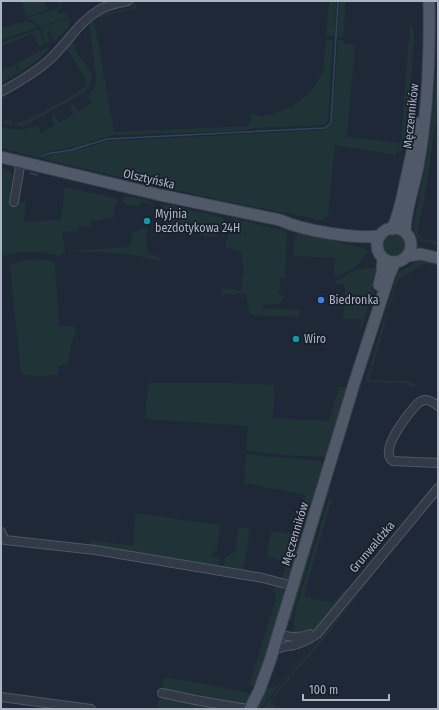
<svg xmlns="http://www.w3.org/2000/svg" width="439" height="710" viewBox="0 0 439 710" font-family="'Fira Sans Condensed',sans-serif">
<style>
.green{fill:#203437}
.lines{fill:none;stroke-linecap:round;stroke-linejoin:round}
.stream{stroke:#31435e;stroke-width:1.5}
.minor-casing{stroke:#4f5765;stroke-width:10}
.major-casing{stroke:#3b4350;stroke-width:13}
.minor{stroke:#323a47;stroke-width:8}
.major{stroke:#505967;stroke-width:11}
.culture-dot{fill:#0f9aa8;stroke:#181f2b;stroke-width:1.5}
.shop-dot{fill:#3f7fe0;stroke:#181f2b;stroke-width:1.5}
.labels{text-anchor:middle;stroke-width:3.5;stroke-linejoin:round;paint-order:stroke}
.street-label{font-size:12px;fill:#acb4c4;stroke:#181f2b}
.poi-label{font-size:12px;fill:#acb4c4;stroke:#181f2b;text-anchor:start}
</style>
<rect width="100%" height="100%" fill="#1e2836"/>
<path class="green" d="M21,1H44L47,10L27,17Z
M329,1H336L335,36H326Z
M340,1H346L343,37H337Z
M58,2H60L62,8L57,9L59,14L62,13L63,11L69,17L40,27L28,18L60,7Z
M133,2L139,7L94,19L114,132L248,126L251,121V114L263,116L272,114L292,107L309,93L323,73L326,40H333L328,121L325,125L254,128L243,131L111,135L78,146L47,152L40,158L1,148V127L18,130L37,126L41,133L55,125L51,118L55,115L60,123L74,114L70,106L73,104L78,112L92,103L88,96L95,87L96,76L89,23L86,18L106,9L107,13L133,7Z
M70,18C73,27 61,35 54,41L50,32L47,33L50,41L46,43L40,28Z
M26,21L36,25V28L1,40V28Z
M410,24L414,30V38L409,111L403,151H397L396,155L335,145L328,215L322,221L301,216L202,196L44,159L46,156L88,147L107,141L324,130L332,123L338,40H343V44L355,45L347,137L401,143Z
M39,29L44,43L39,47L34,33L24,37V38L1,46L3,50L1,51V42Z
M73,36C73,40 73,44 75,48C82,65 104,75 83,93L29,123L21,126L1,123V120L2,122L9,118L13,124C26,124 71,96 84,88L87,84L82,73L68,51L60,50Z
M47,47L49,50L30,66L20,72L16,64Z
M15,64L19,73L1,83V71Z
M436,78H438L436,121L425,197L417,229L420,238L438,242V245C424,242 417,243 413,227L427,157Z
M1,167L12,172L9,203L26,202L24,222L59,220L61,218L65,187L118,199L116,205H115L113,218L90,221L91,226L78,227V231L62,232L65,251L129,247L133,232L142,229H148V232L145,233L148,253L160,258V261C129,252 97,252 65,251L60,256L41,252H21L1,256Z
M125,197C134,196 149,199 155,206L141,202L140,207L123,203V205V199Z
M164,204L221,217L224,221L223,230L218,235L211,237L179,229L181,223L173,221L171,227C162,223 161,212 164,204Z
M236,218L238,220L285,230L287,234L285,278H280L279,294L283,295V299L279,304L262,305V308L300,310L299,317L250,315L246,294L221,295L223,287L240,291L243,281L241,277L244,276L241,251L225,247L231,224Z
M299,233L360,247L369,251L354,268L336,277H334L335,258L293,256L295,237Z
M382 245a12 12 0 1 1 24 0a12 12 0 1 1-24 0Z
M41,259L55,263L59,326H74L76,334L72,340L68,364L58,366V375L41,376L21,374L10,265L24,260Z
M422,259L438,262V266L424,264L398,280L389,309H387L398,273L419,260Z
M377,267L376,274L379,276L359,335L361,319H343L345,285L336,284V281L355,270Z
M386,313H388L369,380L406,381L416,384L414,387L403,383L367,382L366,380Z
M148,383H226L278,385L274,388L273,418L329,421L339,387H345L348,389L328,457L297,456L246,451L248,426L145,419Z
M246,454L319,461L325,467L289,581L281,579L287,563L267,556L271,531L295,534L306,495L244,483Z
M330,487L291,621L286,620L326,488Z
M329,498L332,499L304,594L306,597L333,603L344,589L346,590L347,588L350,591C340,603 324,627 309,633C304,634 298,634 293,635L295,612Z
M135,513L220,525L217,549L211,556L220,558L218,567L90,546L91,540L134,546Z
M239,527L250,529L243,571L225,568L224,566L225,558L235,551Z
M379,569L328,634L270,702L275,707L274,709H262Z
M276,583L278,584L284,593V597L257,682L253,686L249,685L276,598L273,591Z
M306,652H307L260,709H258L267,688L274,687L278,685Z
M164,677L247,692L251,695L245,707L161,691Z
M160,695L232,709H157Z"/>
<g class="lines">
<path class="stream" d="M42,157L46,154L71,150L107,139L325,128L331,123L338,1
M30,173L36,175L37,174"/>
<defs>
<path id="minor" d="M1,92C17,83 33,74 47,62C66,46 77,23 99,10C107,5 118,3 128,1
M14,202L21,161
M438,406C430,400 425,397 417,404C408,414 378,451 393,461L438,463
M1,532L5,540L95,550L263,578L293,586
M278,634C289,637 299,639 310,634
M273,652C280,646 285,647 294,645C302,643 310,639 317,634L438,488
M162,693L195,700L247,709
M1,697L91,709"/>
<path id="major" d="M1,157L160,195L280,220C304,231 355,239 380,236
M377 245a17 17 0 1 1 34 0a17 17 0 1 1-34 0Z
M392,229C399,215 402,199 405,184C410,164 414,144 417,123
M405,232C405,210 414,188 418,166C428,112 430,56 429,1
M408,256L420,254L438,258
M379,285L382,273L383,258
M250,709L259,691L270,661L354,384L389,276L395,262"/>
</defs>
<use href="#minor" class="minor-casing"/>
<use href="#major" class="major-casing"/>
<use href="#minor" class="minor"/>
<use href="#major" class="major"/>
</g>
<g class="culture-dot">
<circle cx="147" cy="221" r="4"/>
<circle cx="296" cy="339" r="4"/>
</g>
<circle class="shop-dot" cx="321" cy="300" r="4"/>
<g class="labels">
<g class="street-label">
<text transform="translate(411 116) rotate(-84)" y="4">Męczenników</text>
<text transform="translate(149 179) rotate(13)" y="4">Olsztyńska</text>
<text transform="translate(295 534) rotate(-73)" y="4">Męczenników</text>
<text transform="translate(372 547) rotate(-50)" y="4">Grunwaldzka</text>
</g>
<g class="poi-label">
<text x="155" y="218">Myjnia<tspan x="155" dy="14">bezdotykowa 24H</tspan></text>
<text x="329" y="304">Biedronka</text>
<text x="304" y="343">Wiro</text>
</g>
</g>
<rect width="439" height="710" fill="none" stroke="#acb4c4" stroke-width="4"/>
<path d="M303 694v6h86v-6" fill="none" stroke="#acb4c4" stroke-width="2"/>
<text x="309" y="694" font-size="12" fill="#acb4c4" stroke="#181f2b" stroke-width="3" paint-order="stroke">100 m</text>
</svg>
